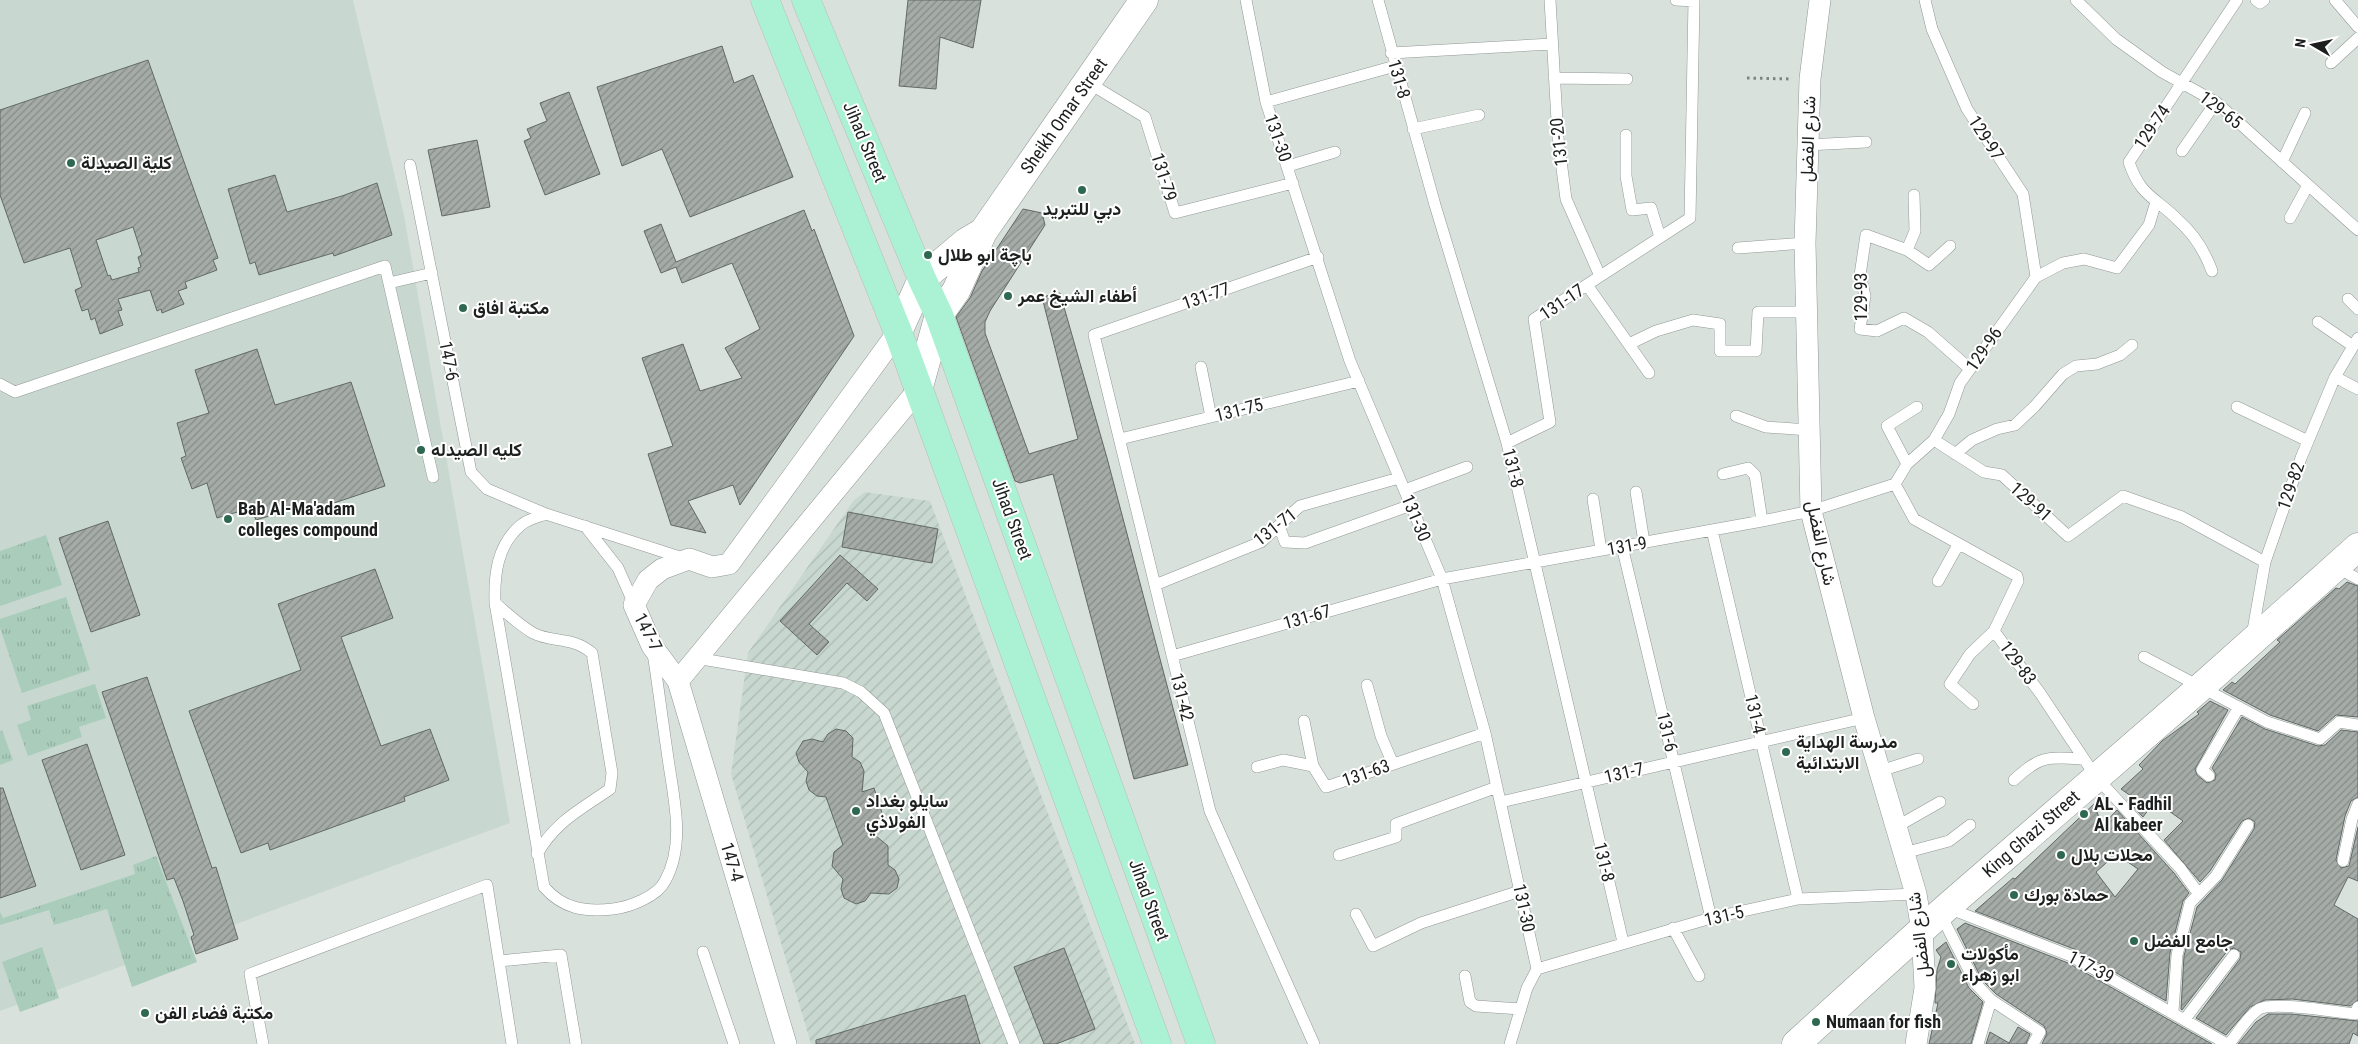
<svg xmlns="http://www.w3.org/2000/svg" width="2358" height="1044" viewBox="0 0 2358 1044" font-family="'Roboto Condensed',Vazirmatn,sans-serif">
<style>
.built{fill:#c8d8d0}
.industrial{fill:url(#industrial-furrows)}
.grass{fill:url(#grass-tufts)}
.building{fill:url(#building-hatch);stroke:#626966;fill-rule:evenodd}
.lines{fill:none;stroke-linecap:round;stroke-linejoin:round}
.service-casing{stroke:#919895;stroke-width:12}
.minor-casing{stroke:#919895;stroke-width:22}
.tertiary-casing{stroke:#919895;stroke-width:29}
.primary-casing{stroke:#bbbcbb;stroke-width:29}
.path{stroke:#7e8481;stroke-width:3;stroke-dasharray:2.5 4;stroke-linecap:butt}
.service{stroke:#fff;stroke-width:11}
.minor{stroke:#fff;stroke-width:21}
.tertiary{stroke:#fff;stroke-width:28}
.primary{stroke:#abf1d4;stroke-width:28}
.poi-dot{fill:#2f6850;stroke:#fff;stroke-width:2}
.labels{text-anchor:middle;stroke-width:4;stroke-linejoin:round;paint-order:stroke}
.street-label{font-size:18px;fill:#1c1f1d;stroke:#fff}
.poi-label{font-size:18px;font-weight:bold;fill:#1c1f1d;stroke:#fff;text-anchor:start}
</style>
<defs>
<pattern id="industrial-furrows" width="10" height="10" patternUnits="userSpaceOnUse" patternTransform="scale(1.25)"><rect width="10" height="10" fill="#c8d8d0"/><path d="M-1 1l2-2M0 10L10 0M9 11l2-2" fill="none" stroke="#abb9b2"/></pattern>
<pattern id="grass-tufts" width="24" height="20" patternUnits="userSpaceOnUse" patternTransform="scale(1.25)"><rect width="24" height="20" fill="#a9ccbb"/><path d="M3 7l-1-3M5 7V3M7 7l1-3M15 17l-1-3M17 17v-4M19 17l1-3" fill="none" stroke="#91afa0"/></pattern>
<pattern id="building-hatch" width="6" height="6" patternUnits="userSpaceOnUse" patternTransform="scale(1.25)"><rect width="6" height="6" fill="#a5aca8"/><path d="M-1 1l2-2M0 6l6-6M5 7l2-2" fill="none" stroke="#868b88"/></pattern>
</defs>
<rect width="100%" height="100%" fill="#d9e1dd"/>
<path class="built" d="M0,0H353L404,215L510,823L0,1011Z"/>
<path class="industrial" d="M865,492L930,501L1135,1044H811L731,774L748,653L854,500Z"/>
<path class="grass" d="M46,535L62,585L0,606V551Z
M66,597L90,670L22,693L0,628V619Z
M95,684L106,718L79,727L82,737L28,756L17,725L31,720L27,706Z
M2,730L13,760L0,765V731Z
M156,856L197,962L132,987L107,909L54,925L49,910L0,925V912L3,918L135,874L133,865Z
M42,947L59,998L20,1012L2,962Z"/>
<path class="building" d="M908,0H981L973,48L940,37L936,89L899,86Z
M722,46L734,83L753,75L793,177L690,217L662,149L622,166L597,87Z
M148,60L218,258L213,260L217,270L185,282L187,288L178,291L184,304L162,313L161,309L157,311L150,290L118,299L122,310L118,311L123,325L100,334L95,318L91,320L88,309L82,311L75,290L82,287L70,248L24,263L0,195V110ZM133,227L142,255L138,257L141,267L138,268L139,272L112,280L110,275L108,276L96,240Z
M569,92L600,174L545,195L524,141L531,138L527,129L547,121L540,103Z
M477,140L490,207L442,216L428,150Z
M275,175L287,212L342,196L377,183L392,235L334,256L333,253L259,275L255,262L250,264L228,189Z
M1023,209L1042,213L1045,225L990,311L985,322V333L1029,454L1078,439L1042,297L1060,293L1107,458L1188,765L1134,779L1053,474L1020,483L1015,481L956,317L970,298L982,271Z
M804,210L812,231L814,229L854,336L740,505L733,485L688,501L706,533L671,525L648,454L673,446L642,358L683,344L700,391L742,378L725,348L760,329L732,263L682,283L676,267L661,273L644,231L661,224L676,262Z
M257,349L275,405L351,382L385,486L298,515L296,508L256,520L251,508L217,518L207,483L192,489L181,458L186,456L177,423L209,413L195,370Z
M848,512L938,529L932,563L842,547Z
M108,521L140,615L91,632L59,538Z
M840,555L878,589L867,601L847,583L809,624L829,642L817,655L780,621Z
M375,569L393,618L341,637L381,746L430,729L449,780L404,797L405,801L270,850L268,843L241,853L189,711L301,670L278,604Z
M2347,582L2358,586V717L2336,715L2318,731L2270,715L2223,690L2232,682L2235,684L2280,642L2277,640L2336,588L2339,589Z
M147,677L212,868L216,867L238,939L196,954L191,937L194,935L183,901L174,878L167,880L102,692Z
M2210,701L2228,710L2195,769L2197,775L2207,783L2215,780L2216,774L2212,768L2242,717L2265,729L2318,746L2325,745L2341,730L2358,732V797L2351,801L2345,816L2336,860L2341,868L2349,866L2358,827V881L2348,877L2334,905L2358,919V1000L2350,1006L2292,999L2265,1000L2250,1007L2226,1035L2196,1018L2240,959L2241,952L2234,948L2228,950L2182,1010L2181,1009L2184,956L2197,907L2222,880L2254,829L2255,822L2249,818L2242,821L2210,871L2200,882L2164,840L2183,821L2155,801L2143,817L2127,800L2131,796L2121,789L2143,769L2139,765L2162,741L2199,714L2197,712Z
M836,729L846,731L853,738L852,757L860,762L864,771L862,792L874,788L884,819L864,826L888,846V865L895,870L899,879L897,888L889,894L871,893L865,901L856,904L844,898L841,889L843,879L832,866L834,852L843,845L826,797L817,796L809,790L806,781L808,772L799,762L796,753L803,741L812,739L823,742L828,734Z
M87,744L125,855L81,870L42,760Z
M0,788H3L36,886L0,898Z
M2095,803L2101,827L2117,810L2174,873L2189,893L2183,901L2170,953L2166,1001L2074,949L1975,911L2013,878L2015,879ZM2116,854L2138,869L2115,897L2096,872Z
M1965,923L2068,963L2212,1044H2042L2047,1033L2044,1026L1996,994L1982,980L1957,929Z
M1946,942L1969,988L1983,1002L1971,1044H1929L1938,1003H1935L1937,970L1941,957L1936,950Z
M1064,948L1095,1029L1056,1044H1044L1014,967Z
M965,995L980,1044H816V1040Z
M2268,1014H2291L2358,1021V1036L2353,1033L2349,1044H2238L2256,1022Z
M2018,1027L2030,1034L2026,1044H1986L1990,1032L2009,1043Z"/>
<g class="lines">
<defs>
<path id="service" d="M1246,0L1266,102L1350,361L1442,579L1485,733L1537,969L1527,988L1510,1044
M1378,0L1435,205L1507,443L1623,942
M1550,0L1558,138L1566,199L1600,276
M1676,0L1694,1
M1925,0L1932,29L1967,109L2023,194L2036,277
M2076,0L2116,39L2162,72L2216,102L2358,230
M2256,0L2260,3L2264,0
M2335,0L2358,27
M1391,53L1552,44
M2331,63L2358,38
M1554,78L1627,79
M1087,82L1145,117L1175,213L1293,183
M1266,102L1395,66
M1413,129L1479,115
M1626,135V176L1632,210L1651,208L1660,237
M1807,145L1866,142
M2182,151L2216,102
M2282,162L2305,113
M410,165L471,472L487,489L546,514L686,559
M1288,166L1335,152
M2290,218L2308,185
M1950,246L1929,265L1907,250L1866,235L1860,275L1865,296L1860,329L1877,331L1904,318L1928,332L1970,369
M1738,248L1805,243
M1907,250L1915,231L1914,195
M2212,271C2205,252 2194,234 2178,220C2155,197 2140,196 2129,162L2237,0
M389,283L432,273
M1587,285L1649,373
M2348,299L2358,309
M2318,322L2353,346
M1629,344L1656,331L1693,320L1720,324V351H1756L1758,312H1806
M1201,367L1211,417
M2335,377L2358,389
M0,384L15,392L385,266L433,477
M2237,407L2308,441
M1736,416L1766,427L1808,430
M1120,439L1359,381
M1934,440L1984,472L2002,475L2068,536L2123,496L2182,517L2265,562
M1507,443L1550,422L1534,319L1690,218L1694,0
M1955,454L1972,440L1997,429L2015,425L2035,406L2063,374L2076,366L2097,364L2120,355L2132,345
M1907,464L1887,426L1917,407
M1723,474L1748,468L1755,475L1762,521
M1895,484L1914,519L2017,576L2018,581L1994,631
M1405,490L1467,467
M1636,492L1644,542
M1593,499L1601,550
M546,514C538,517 528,519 521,525C497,545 494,575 495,603L544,887C563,909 585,912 613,909C629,907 657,897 665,881C687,842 672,792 667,751C662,718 658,685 653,653
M585,526L618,568L634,604
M1279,526L1285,542L1305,543L1411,505
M1712,530L1798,899
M1622,546L1711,918
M2336,567L2358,579
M1938,581L1958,545
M1155,585L1261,542L1300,506L1399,478
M495,603C507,613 519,625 533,633C552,643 572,636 592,653L612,773L610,789C580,810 556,821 537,854
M2252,636L2265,562L2301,458L2335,377L2358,338
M1172,656L1442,579L1762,521L1811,511L1895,484L1907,464L1934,440L1949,414L1960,383L2036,277L2063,263L2084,259L2117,268L2149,225L2156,202
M2144,657L2267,722L2320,739L2339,722L2358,725
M696,658L843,683L861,692L884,713L1014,1044
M1367,685L1381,736L1393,764
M1973,704L1950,684L1970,654L1994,631L2040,693L2096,777L2180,868L2198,893
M1304,721L1313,766
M1257,767L1283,760L1313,766L1326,787L1485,733
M1880,771L1918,759
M2209,776L2202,770L2239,707
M2014,780C2040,755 2049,757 2083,759
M1501,802L1864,718
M1896,827L1940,802
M1904,853L1949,841L1970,825
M1339,855L1396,837V824L1497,787
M2343,861L2352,819L2358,804
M1948,908L2071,956L2227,1044
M1940,913L1976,984L1991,1000L1978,1044
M1356,914L1373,946L1421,923L1520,891
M1673,928L1699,976
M703,952L734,1044
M499,961L561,955L576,1044
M1537,969L1711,918L1798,899L1916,894
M1465,976L1470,1002L1476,1006L1521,1009
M1991,1000L2040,1032L2033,1044
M2173,1011L2177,955L2190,903L2216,876L2248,825
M2185,1019L2234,955
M263,1044L250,974L487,885L512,1044
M1314,1044L1210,811L1094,335L1318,257
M2229,1044C2238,1033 2247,1017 2259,1009C2274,1001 2336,1012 2355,1014L2358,1007"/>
<path id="minor" d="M1820,0L1810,79L1805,243L1811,511L1864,718L1916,894L1922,931L1925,988L1916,1044
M678,681L918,390
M786,1044L678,681L652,646L634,605L648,580L662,569L689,559L712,567L729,564L898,332"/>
<path id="tertiary" d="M898,332L922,279L966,242L983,232
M918,390L939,315L956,291L983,232L1144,0
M1796,1044L1946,908L2202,686L2358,547"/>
<path id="primary" d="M765,0L898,332L1157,1044
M806,0L922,279L939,315L1201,1044"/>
</defs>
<use href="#service" class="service-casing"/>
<use href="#minor" class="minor-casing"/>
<use href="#tertiary" class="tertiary-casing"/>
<use href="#primary" class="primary-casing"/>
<path class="path" d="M1747,78L1792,79"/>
<use href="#service" class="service"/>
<use href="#minor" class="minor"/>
<use href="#tertiary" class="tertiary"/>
<use href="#primary" class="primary"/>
</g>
<g class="poi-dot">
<circle cx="71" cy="163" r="5"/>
<circle cx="1082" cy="190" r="5"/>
<circle cx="928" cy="255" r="5"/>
<circle cx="1008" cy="296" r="5"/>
<circle cx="463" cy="308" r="5"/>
<circle cx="421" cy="450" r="5"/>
<circle cx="228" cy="519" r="5"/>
<circle cx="1786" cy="752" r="5"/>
<circle cx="856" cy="811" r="5"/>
<circle cx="2084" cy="814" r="5"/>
<circle cx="2061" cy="855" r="5"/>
<circle cx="2014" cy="895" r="5"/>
<circle cx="2134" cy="941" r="5"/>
<circle cx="1951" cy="964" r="5"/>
<circle cx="145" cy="1013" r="5"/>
<circle cx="1816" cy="1022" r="5"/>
</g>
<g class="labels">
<g class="street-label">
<text transform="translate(1399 79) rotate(74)" y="6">131-8</text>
<text transform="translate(2221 110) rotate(38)" y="6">129-65</text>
<text transform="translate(1064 116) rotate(-55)" y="6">Sheikh Omar Street</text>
<text transform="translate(2152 127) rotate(-56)" y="6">129-74</text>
<text transform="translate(1278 138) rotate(71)" y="6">131-30</text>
<text transform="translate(1986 138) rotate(57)" y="6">129-97</text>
<text transform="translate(1808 139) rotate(-88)" y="6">شارع الفضل</text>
<text transform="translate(865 142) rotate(67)" y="6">Jihad Street</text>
<text transform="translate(1559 142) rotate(-96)" y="6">131-20</text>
<text transform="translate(1164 177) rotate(73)" y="6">131-79</text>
<text transform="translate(1206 296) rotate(-19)" y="6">131-77</text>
<text transform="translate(1861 297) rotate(-90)" y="6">129-93</text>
<text transform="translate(1562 302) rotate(-34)" y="6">131-17</text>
<text transform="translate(1984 349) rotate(-55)" y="6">129-96</text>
<text transform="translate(449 361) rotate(79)" y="6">147-6</text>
<text transform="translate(1239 410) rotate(-14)" y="6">131-75</text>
<text transform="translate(1513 468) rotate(76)" y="6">131-8</text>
<text transform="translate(2291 486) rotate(-71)" y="6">129-82</text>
<text transform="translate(2031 502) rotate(42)" y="6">129-91</text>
<text transform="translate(1416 518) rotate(67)" y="6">131-30</text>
<text transform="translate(1012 519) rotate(70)" y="6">Jihad Street</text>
<text transform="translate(1275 527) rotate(-38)" y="6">131-71</text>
<text transform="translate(1821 543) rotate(78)" y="6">شارع الفضل</text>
<text transform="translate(1627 546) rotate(-10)" y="6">131-9</text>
<text transform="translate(1307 617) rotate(-16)" y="6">131-67</text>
<text transform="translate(648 632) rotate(63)" y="6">147-7</text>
<text transform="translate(2018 663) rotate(54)" y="6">129-83</text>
<text transform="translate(1182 697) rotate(76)" y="6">131-42</text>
<text transform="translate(1755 714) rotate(77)" y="6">131-4</text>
<text transform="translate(1667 732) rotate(77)" y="6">131-6</text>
<text transform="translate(1366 773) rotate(-19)" y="6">131-63</text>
<text transform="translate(1624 773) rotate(-13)" y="6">131-7</text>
<text transform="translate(2031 834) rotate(-41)" y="6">King Ghazi Street</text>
<text transform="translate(732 862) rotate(73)" y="6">147-4</text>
<text transform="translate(1604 862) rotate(77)" y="6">131-8</text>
<text transform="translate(1149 900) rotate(70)" y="6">Jihad Street</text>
<text transform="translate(1524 908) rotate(78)" y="6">131-30</text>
<text transform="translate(1724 916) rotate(-13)" y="6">131-5</text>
<text transform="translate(1919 935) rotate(-97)" y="6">شارع الفضل</text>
<text transform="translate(2091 967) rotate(28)" y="6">117-39</text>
</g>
<g class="poi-label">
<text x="81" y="169">كلية الصيدلة</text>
<text x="1082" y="215" text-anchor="middle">دبي للتبريد</text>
<text x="938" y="261">باچة ابو طلال</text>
<text x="1018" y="302">أطفاء الشيخ عمر</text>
<text x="473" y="314">مكتبة افاق</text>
<text x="431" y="456">كليه الصيدله</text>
<text x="238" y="515">Bab Al-Ma'adam<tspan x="238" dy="21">colleges compound</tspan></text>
<text x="1796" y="748">مدرسة الهداية<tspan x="1796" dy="21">الابتدائية</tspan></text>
<text x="866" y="807">سايلو بغداد<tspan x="866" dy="21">الفولاذي</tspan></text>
<text x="2094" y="810">AL - Fadhil<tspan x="2094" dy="21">Al kabeer</tspan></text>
<text x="2071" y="861">محلات بلال</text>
<text x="2024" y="901">حمادة بورك</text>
<text x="2144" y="947">جامع الفضل</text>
<text x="1961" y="960">مأكولات<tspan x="1961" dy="21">ابو زهراء</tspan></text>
<text x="155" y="1019">مكتبة فضاء الفن</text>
<text x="1826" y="1028">Numaan for fish</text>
</g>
</g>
<g transform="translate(2313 45) rotate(279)" stroke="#ffffff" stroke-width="4" paint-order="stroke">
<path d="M0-4L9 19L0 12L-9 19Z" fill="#1c1f1d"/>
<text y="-8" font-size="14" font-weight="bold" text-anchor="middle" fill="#1c1f1d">N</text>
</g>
</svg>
